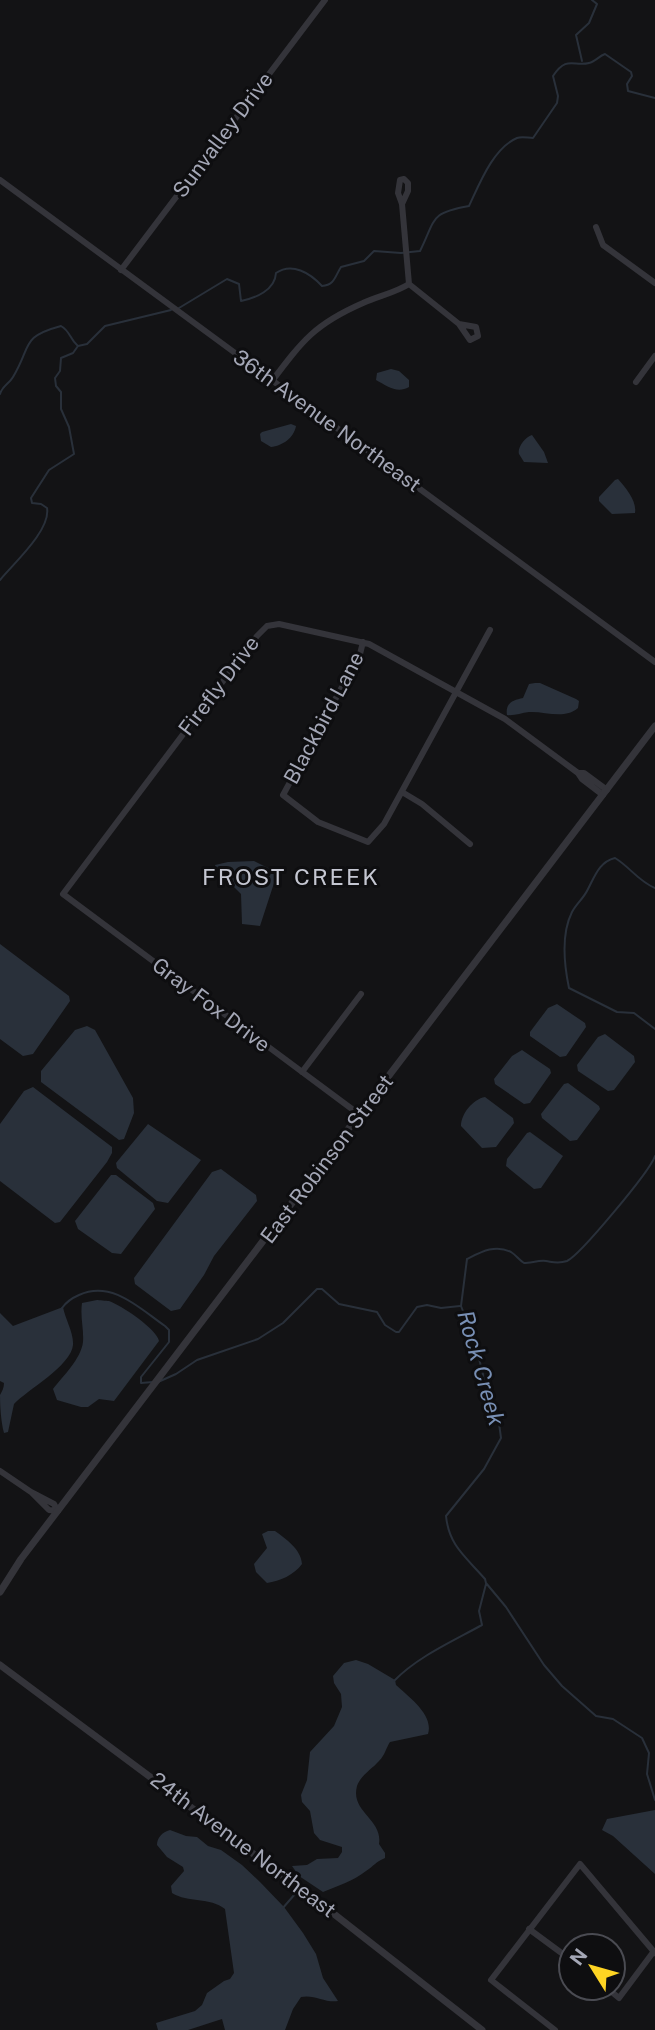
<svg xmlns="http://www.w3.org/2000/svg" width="655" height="2030" viewBox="0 0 655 2030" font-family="'Public Sans',sans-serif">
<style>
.water{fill:#29303a}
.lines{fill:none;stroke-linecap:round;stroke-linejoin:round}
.stream{stroke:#29303a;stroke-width:2}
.minor{stroke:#34343a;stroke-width:6}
.tertiary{stroke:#34343a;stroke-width:7}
.labels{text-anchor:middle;stroke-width:6;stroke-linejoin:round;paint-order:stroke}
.street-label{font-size:21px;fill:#a4a7b6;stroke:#0e0e10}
.neighbourhood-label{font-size:23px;letter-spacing:2px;fill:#c5c7d2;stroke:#0e0e10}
.water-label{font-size:23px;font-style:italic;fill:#788fb4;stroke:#0e0e10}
</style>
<rect width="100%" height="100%" fill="#131315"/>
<path class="water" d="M391,369L399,371L409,380V387C397,394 387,386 376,380L377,373Z
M291,424L296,426C294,438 282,446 271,447L261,441L260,434L262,432Z
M532,435L544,452L548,463L524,462L519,454C517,448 525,437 532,435Z
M618,479C626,488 637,501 635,513L612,514L599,501V497L615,480Z
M535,683H540L576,699L579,701L578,708C564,720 545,711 529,712C521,713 514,716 507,715C505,703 513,700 523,698L529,684Z
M254,861L270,869L276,877L260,926L242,924L241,894L216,869L215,865L228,862Z
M0,944L69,996L70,1001L33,1054L23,1056L0,1039Z
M557,1004L585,1023L586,1027L566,1056L560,1057L530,1036V1032L548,1008Z
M87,1026L95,1030L133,1098L134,1113L124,1139L119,1140L41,1082V1071L75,1030Z
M605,1034L634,1056L635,1062L614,1090L608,1091L578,1071L577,1065L598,1037Z
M522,1050L550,1069L551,1073L530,1103L524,1104L495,1084L494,1079L512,1056Z
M568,1083L599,1106L600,1109L577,1140L570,1141L542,1118L541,1114L564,1084Z
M33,1087L112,1147V1153L107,1162L60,1222L55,1223L0,1181V1124L24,1091Z
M485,1097L513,1118L514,1123L496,1147L482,1148L461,1126C461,1114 473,1099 485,1097Z
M148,1124L201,1160L168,1203L157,1201L117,1168L116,1163Z
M530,1132L563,1156L541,1188L534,1189L506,1166L507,1159L527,1133Z
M221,1169L256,1195L257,1201L214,1256L204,1275L180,1309L171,1311L135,1284L134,1278L212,1172Z
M111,1175H116L153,1203L155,1209L121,1254L112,1253L78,1229L75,1221Z
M97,1300C98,1300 107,1301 109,1301C121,1305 157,1329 159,1341L114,1401L99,1399L88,1407H81L57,1400L53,1389C63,1376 81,1359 83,1342C84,1329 80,1317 82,1303Z
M63,1307C65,1319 74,1333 73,1345C71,1366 27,1390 14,1404L8,1432L4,1433C1,1422 0,1406 0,1395C2,1391 4,1388 4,1383L0,1381V1313L13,1326Z
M268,1531H275C286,1539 301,1549 302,1564C294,1575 280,1581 267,1583L256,1572L254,1564L267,1548L262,1534Z
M356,1660L368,1664L395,1680L396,1685C409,1697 434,1715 428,1734L390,1742C386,1748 385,1755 379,1761C372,1769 361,1775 357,1786C350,1812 383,1819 379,1844L385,1853V1858C374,1863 375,1865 366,1871C353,1881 338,1886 323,1892L299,1876L292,1866L307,1865L317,1859L338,1858L342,1852V1847L320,1840L314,1833L310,1811L302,1802L301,1795L307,1780L310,1752L334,1726L342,1707L341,1694L334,1683L333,1676L344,1663Z
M655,1810V1874L613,1836L602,1830L607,1819Z
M170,1830L186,1836L197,1837L208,1846L221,1850L242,1865L260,1882L284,1907L303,1933L316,1954L323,1978L338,2001C325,2003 314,1994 301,1997L293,2009L285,2030H225L222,2019L188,2030H158L156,2023L195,2011L202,2005L207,1993L224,1981L230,1979L234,1973L225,1909C210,1897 188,1903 172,1893L171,1886L184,1871L183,1867L167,1857L157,1845C157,1838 162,1832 170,1830Z"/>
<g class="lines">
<path class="stream" d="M582,61L576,35L589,23L597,4L592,0
M179,308L227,279L239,284L241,301C256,298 275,290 276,273C292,262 310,273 322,286C335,285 335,276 341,267L364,261L374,251L401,253L420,251C436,219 429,213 469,206C479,185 493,148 517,138C522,136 528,138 533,138L557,103L558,96L553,76C567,55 574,67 589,63C595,62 599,56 605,54L631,72L632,76L627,84L628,91L655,98
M0,394C2,386 9,384 13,377C32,346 20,337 61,326C70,331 70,339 77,345
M0,580C14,563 51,530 47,508L41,504L32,503L31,498L49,470L74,454L69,427L61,409V392L56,386L55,378L60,371L61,358L73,353L78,346L87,344L105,326L171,310
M655,888C638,881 630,867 615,858C599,862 595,876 588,889C584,898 576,904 572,912C561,934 564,964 569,988L617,1012L634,1013L655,1029
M655,1156C650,1171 580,1255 567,1261C558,1264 553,1262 546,1261C539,1260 531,1263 524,1263C519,1260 516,1255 511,1252C495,1244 481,1252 467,1259L461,1306L474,1339L487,1390L498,1416L501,1438L484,1469L446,1516C449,1546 466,1557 485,1579L486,1583L506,1607L544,1665L562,1686L596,1716L613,1719L642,1738L649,1753L647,1774L655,1800
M62,1308C67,1301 72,1298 79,1295C112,1280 139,1308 165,1326L169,1330V1342L141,1377V1383L153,1382
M158,1382L176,1374L197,1360L258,1339L283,1323L317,1289H322L339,1304L377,1312L385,1325L396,1332H399L417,1307L427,1305L441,1308L460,1306
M394,1681C417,1657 453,1641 482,1625L479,1611L486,1584
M282,1909L295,1894"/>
<path class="minor" d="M0,180L655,662
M402,204L408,191V183L404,179L400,180L398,193L402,204L409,284L459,324L470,340L478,336L476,327L459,324
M596,227L603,245L655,283
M121,270L325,0
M272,381C303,340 315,324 363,303C378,296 395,293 409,284
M636,382L655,356
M363,642L360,654L283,795L318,822L368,842L384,824L490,630
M578,773L582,779L603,795
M402,792L422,804L470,844
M302,1072L361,994
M360,1115L63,894L257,636L267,626L279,624L369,644L505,719L578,773H584L607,790
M0,1471L31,1492
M31,1492L54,1504L58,1511L49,1510Z
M529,1929L571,1960
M607,1988L619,1998L654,1951
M555,2030L491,1980L580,1864L655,1953"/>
<path class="tertiary" d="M0,1592L21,1559L655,726
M0,1665L334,1914L482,2030"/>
</g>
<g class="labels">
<g class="street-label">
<text transform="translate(223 135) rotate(-53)" y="7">Sunvalley Drive</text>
<text transform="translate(327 421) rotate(36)" y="7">36th Avenue Northeast</text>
<text transform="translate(219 686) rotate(-53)" y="7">Firefly Drive</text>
<text transform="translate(324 718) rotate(-62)" y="7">Blackbird Lane</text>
<text transform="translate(211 1005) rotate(37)" y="7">Gray Fox Drive</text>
<text transform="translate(327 1159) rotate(-53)" y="7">East Robinson Street</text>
<text transform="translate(243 1845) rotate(37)" y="7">24th Avenue Northeast</text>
</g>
<g class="neighbourhood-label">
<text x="291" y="885">FROST CREEK</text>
</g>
<g class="water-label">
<text transform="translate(481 1368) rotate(74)" y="8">Rock Creek</text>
</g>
</g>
<g transform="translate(592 1967) rotate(307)"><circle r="33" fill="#0e0e10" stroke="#4a4b52" stroke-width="2"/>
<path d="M0-5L12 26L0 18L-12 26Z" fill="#fed423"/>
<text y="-10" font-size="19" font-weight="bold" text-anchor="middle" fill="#a4a7b6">N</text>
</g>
</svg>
